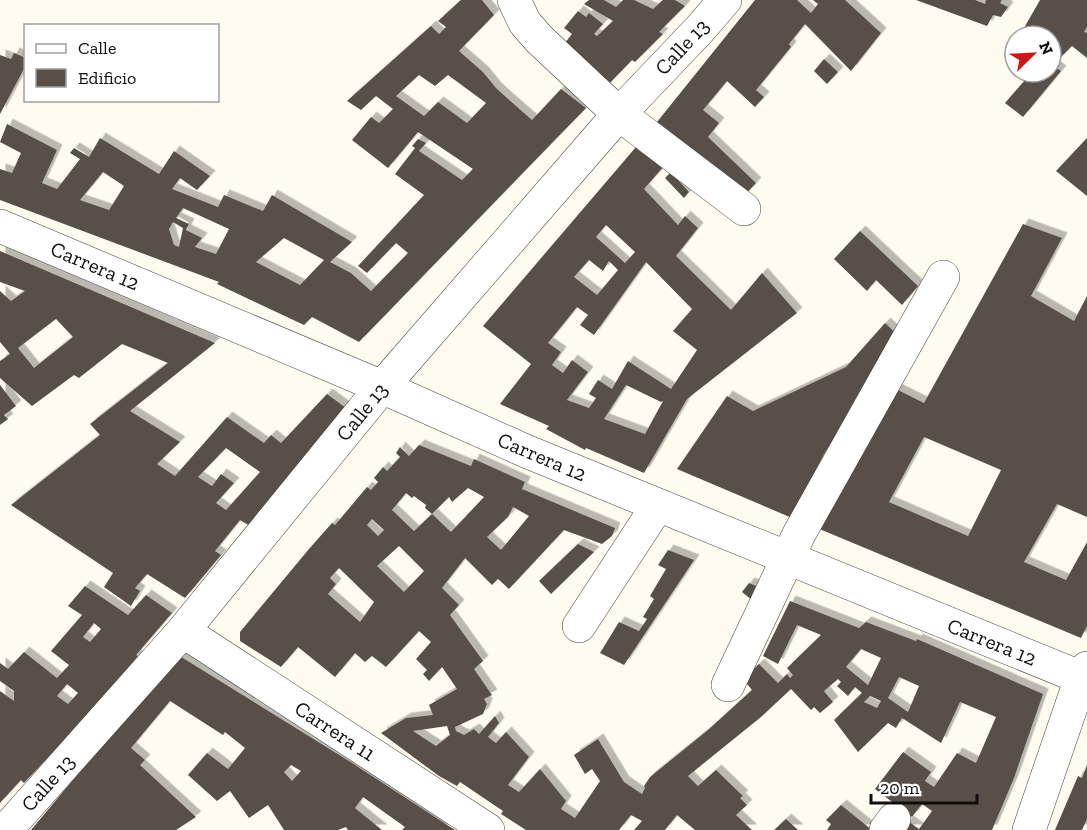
<svg xmlns="http://www.w3.org/2000/svg" width="1087" height="830" viewBox="0 0 1087 830" font-family="'Zilla Slab',serif">
<style>
.building{fill:#584f49;fill-rule:evenodd;filter:url(#shadow)}
.lines{fill:none;stroke-linecap:round;stroke-linejoin:round}
.minor-casing{stroke:#414141;stroke-width:34}
.minor{stroke:#fff;stroke-width:33}
.labels{text-anchor:middle;stroke-width:6;stroke-linejoin:round;paint-order:stroke}
.street-label{font-size:21px;fill:#0e0e0e;stroke:#fff}
</style>
<defs>
<filter id="shadow"><feDropShadow dx="5.5" dy="-5.5" stdDeviation="0" flood-color="#0004"/></filter>
</defs>
<rect width="100%" height="100%" fill="#fffcef"/>
<path class="building" d="M461,0H482L494,15L459,51L483,72L496,88L507,98L532,120L561,89L586,108L359,342L312,317L304,325L217,284L219,282L0,200V169L12,173L21,153L0,142L7,124L57,150L42,183L57,189L80,159L70,153L74,148L89,157L100,138L159,174L174,151L210,176L197,190L180,178L172,189L218,207L224,195L263,211L272,195L352,242L330,262L351,273L371,291L408,253L396,243L367,273L358,266L424,195L395,174L415,148L412,146L418,139L426,143L419,151L462,180L473,169L418,132L388,168L352,140L371,117L379,123L393,109L376,96L361,110L347,101L431,26L439,34L446,27L438,21ZM419,75L435,86L448,75L486,103L467,123L438,102L424,116L396,96ZM103,172L124,186L109,210L80,200ZM183,208L229,229L216,254L195,247L202,238L186,230L189,224L176,218ZM173,222L183,228L179,247L174,245L169,229ZM284,238L324,260L300,285L256,262Z
M589,0H604L616,7L623,0H634L653,9L663,0H675L685,6L659,32L663,34L635,62L632,60L604,89L557,53L572,34L564,28L578,11L586,17L589,13L603,24L594,34L597,36L613,21L584,4Z
M755,0H797L811,13L818,4L813,0H845L881,33L851,71L805,24L789,44L791,47L756,90L764,97L755,107L727,81L703,110L719,123L708,137L756,183L741,199L653,127Z
M916,0H975L985,4L986,0H1002L1000,3L1008,7L1001,17L993,15L987,26Z
M1040,0H1087V27L1084,32L1087,33V58L1072,46L1053,65L1061,71L1023,117L1005,103L1032,72H1051V50L1055,45L1051,43V36H1038L1024,28Z
M14,53L26,58V65L0,114V55L11,59Z
M824,59L838,72L827,84L814,71Z
M1087,138V196L1056,171Z
M642,140L665,165L644,189L678,225L685,216L698,228L676,256L731,310L762,273L797,313L687,399L644,473L586,448L585,450L546,429L549,426L500,404L531,364L483,326ZM606,225L635,252L625,263L596,237ZM589,260L603,271L609,261L618,270L597,295L574,277ZM646,262L692,309L673,331L697,350L671,389L628,361L612,389L598,380L589,394L596,398L589,408L567,400L588,372L572,360L563,373L552,365L561,352L548,343L577,307L588,315L580,325L594,335ZM626,385L661,402L663,401L645,434L604,419Z
M671,172L689,192L684,198L665,178Z
M1023,224L1062,238L1031,296L1074,321L1087,296V517L1057,504L1024,562L1066,580L1087,542V626L1081,638L817,528L890,386L924,403ZM924,437L1001,470L968,536L889,502Z
M860,231L918,286L902,305L876,280L867,291L834,259Z
M0,251L215,343L130,411L180,442L157,464L175,476L227,417L264,443L271,435L281,443L327,394L346,408L250,526L240,520L215,551L221,555L185,598L147,574L135,588L140,591L131,606L104,587L113,573L11,505L100,435L90,424L168,363L122,344L79,378L74,375L32,406L0,378V361L10,354L0,342V291L11,301L25,291L0,282ZM56,319L73,337L34,368L18,348ZM226,448L260,472L226,510L216,503L234,483L221,474L212,486L198,477Z
M885,323L900,337L824,454L792,518L677,469L727,396L753,411L846,367Z
M0,385L16,406L4,415L8,419L0,425Z
M419,445L471,466L474,459L525,482L522,489L615,528L612,536L602,544L564,530L509,589L498,579L492,585L465,558L442,588L459,605L450,615L483,661L474,669L492,695L484,699L487,704L483,714L455,727L456,731L464,735L474,729L479,734L495,716L499,723L488,737L496,743L506,732L529,757L508,785L519,792L540,769L566,801L561,809L575,818L600,781L592,769L585,774L574,755L598,739L624,782L642,794L645,788L644,786L650,777L708,730L752,690L743,679L759,664L778,683L787,674L790,678L793,675L787,668L821,635L797,625L778,664L763,656L790,601L859,628L866,622L916,641L917,639L1043,694L1014,778L992,830H901L908,821L919,829L932,811L922,804L912,817L875,789L903,752L931,772L925,781L934,787L957,753L976,763L996,717L960,702L941,743L902,718L896,728L888,723L858,752L834,720L862,693L855,687L848,696L837,686L841,682L838,679L824,691L833,702L820,713L814,707L811,710L791,689L761,717L688,776L698,786L716,770L743,796L740,798L747,805L736,815L752,830H695L677,815L665,830H634L642,821L631,815L619,830H526L501,814L503,811L460,782L457,786L439,776L381,733L406,718L433,715L429,705L457,689L442,667L429,681L423,674L427,670L416,659L431,642L419,631L386,667L372,656L365,662L355,653L335,677L298,647L281,667L240,641V632L309,549L332,523L335,525L367,487L371,490L378,482L374,478L383,467L387,471L400,457L396,453L400,447L409,456ZM468,488L484,497L451,532L432,514L414,531L392,510L406,493L412,498L414,496L426,505L425,508L432,514L449,497L452,502ZM513,507L529,516L501,550L487,537L508,517ZM372,519L384,530L378,536L367,525ZM399,546L424,571L404,592L377,566ZM339,568L374,602L360,622L328,594L336,584L330,578ZM861,649L881,658L868,685L846,667ZM899,677L919,686L908,712L888,698ZM870,696L881,701L877,708L864,702ZM447,726L450,735L436,746L413,731Z
M578,544L594,552L551,594L539,581Z
M668,550L694,560L624,665L600,653L619,622L639,631L647,619L643,617L654,599L650,596L666,569L658,565Z
M749,583L768,591L758,605L742,592Z
M85,586L128,615L146,595L172,613L136,655L138,656L95,707L24,783L21,780L0,803V691L14,701V691L0,681V663L8,669L24,652L57,678L69,665L51,651L82,615L68,606ZM94,623L101,629L90,642L83,637ZM67,684L78,693L68,704L57,696Z
M178,655L349,761L455,830H402L405,827L363,797L355,808L382,830H348L346,827L338,830H284L268,805L249,818L230,791L217,801L188,775L207,753L228,769L245,748L225,732L223,735L170,701L131,748L145,760L140,765L196,817L176,830H31ZM291,765L301,771L292,781L284,772Z
M1087,765V819L1082,830H1055L1078,776L1082,778Z
M841,805L872,830H827L831,824L826,820Z
M786,819L798,830H774Z"/>
<g class="lines">
<defs>
<path id="minor" d="M514,0L525,23L539,39L619,114L744,209
M0,226L382,387L528,452L1087,680
M579,626L658,505
M183,631L488,830
M728,685L799,534L943,277
M6,830L183,631L382,387L619,114L700,29L725,0
M886,830L894,819
M1029,830L1081,678L1087,668"/>
</defs>
<use href="#minor" class="minor-casing"/>
<use href="#minor" class="minor"/>
</g>
<g class="labels">
<g class="street-label">
<text transform="translate(682 47) rotate(-47)" y="7">Calle 13</text>
<text transform="translate(95 266) rotate(23)" y="7">Carrera 12</text>
<text transform="translate(362 412) rotate(-51)" y="7">Calle 13</text>
<text transform="translate(542 457) rotate(23)" y="7">Carrera 12</text>
<text transform="translate(992 642) rotate(22)" y="7">Carrera 12</text>
<text transform="translate(335 731) rotate(33)" y="7">Carrera 11</text>
<text transform="translate(48 783) rotate(-48)" y="7">Calle 13</text>
</g>
</g>
<rect x="24" y="24" width="195" height="78" fill="#ffffff" stroke="#9f9f9f" stroke-width="1.5"/>
<rect x="36" y="44" width="30" height="9" fill="#ffffff" stroke="#9f9f9f" stroke-width="1.5"/>
<text x="78" y="54" font-size="18" fill="#0e0e0e">Calle</text>
<rect x="36" y="69" width="30" height="18" fill="#584f49" stroke="#9f9f9f" stroke-width="1.5"/>
<text x="78" y="84" font-size="18" fill="#0e0e0e">Edificio</text>
<g transform="translate(1033 54) rotate(66)"><circle r="28" fill="#ffffff" stroke="#9f9f9f" stroke-width="1.5"/>
<path d="M0-4.5L10 22L0 15L-10 22Z" fill="#cc171b"/>
<text y="-9" font-size="16" font-weight="bold" text-anchor="middle" fill="#0e0e0e">N</text>
</g>
<path d="M871 794v9h106v-9" fill="none" stroke="#0e0e0e" stroke-width="3"/>
<text x="880" y="794" font-size="18" fill="#0e0e0e" stroke="#ffffff" stroke-width="4.5" paint-order="stroke">20 m</text>
</svg>
